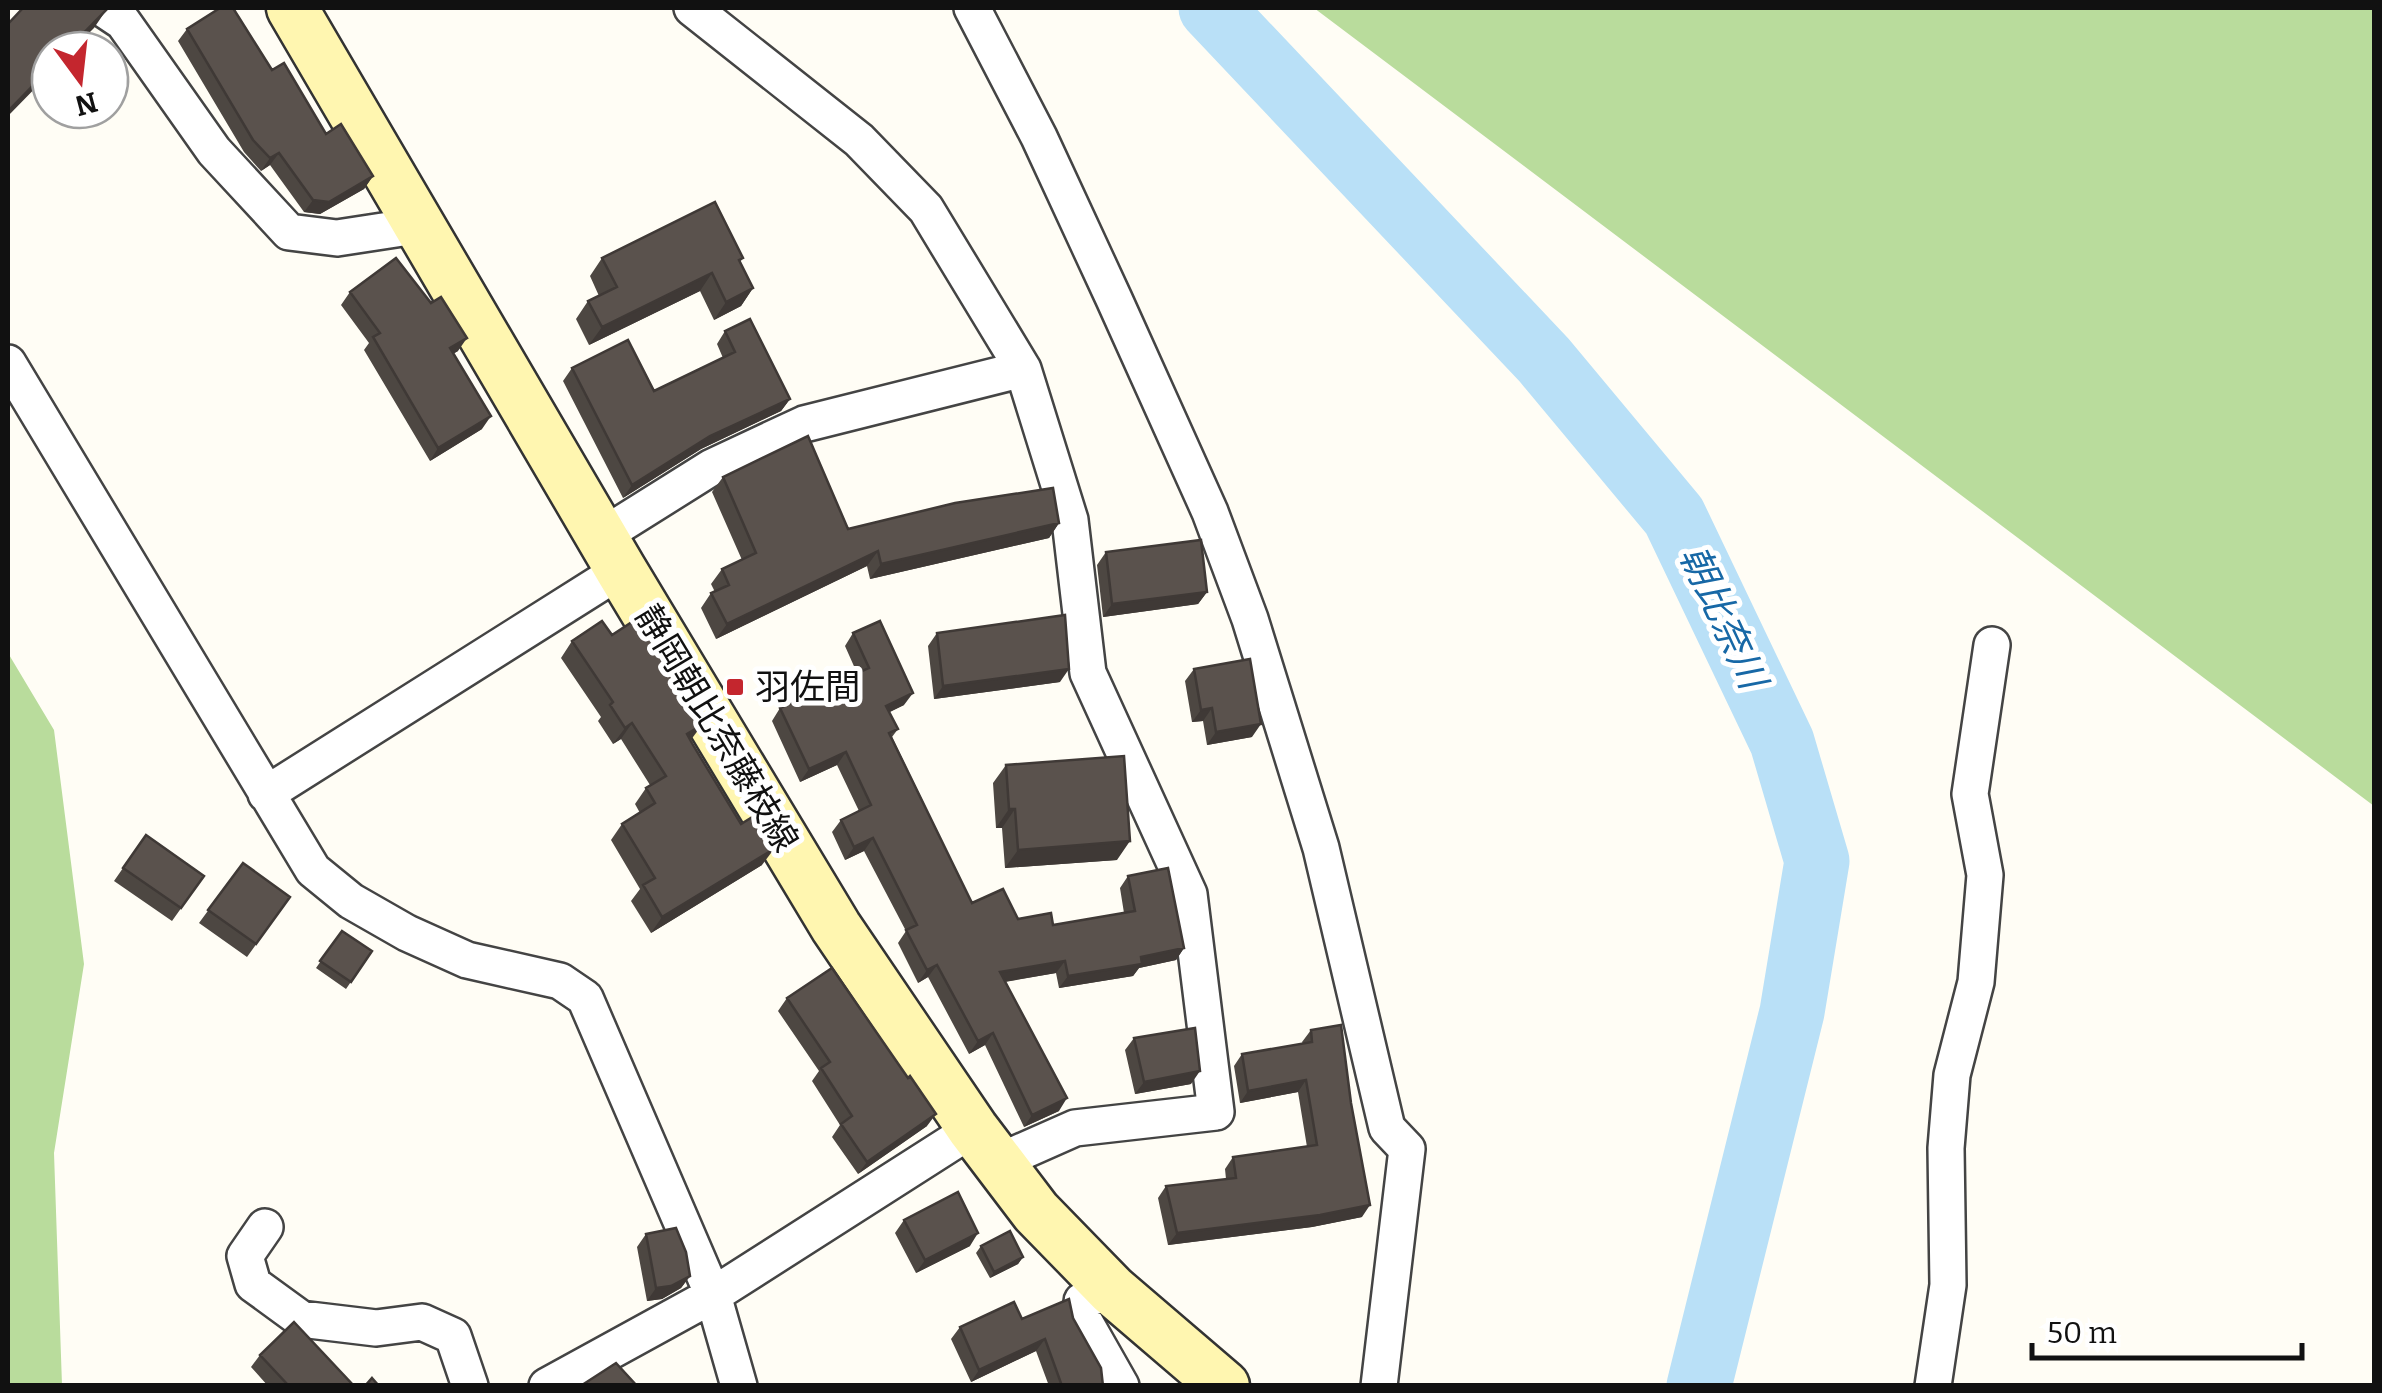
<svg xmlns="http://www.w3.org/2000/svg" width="2382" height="1393" viewBox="0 0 2382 1393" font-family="Bitter,'Noto Sans JP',serif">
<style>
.forest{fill:#b9dc9c}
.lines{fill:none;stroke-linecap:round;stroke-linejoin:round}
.river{stroke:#b9e0f7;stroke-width:65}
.minor-casing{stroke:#444;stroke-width:40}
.secondary-casing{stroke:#333;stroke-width:55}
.minor{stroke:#fff;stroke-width:35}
.secondary{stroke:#fff6b0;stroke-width:50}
.wall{fill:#4d4742}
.shaded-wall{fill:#3f3936}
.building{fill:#5a524d;stroke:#3f3936;stroke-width:2.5}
.poi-dot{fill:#c4262e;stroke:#fff;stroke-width:4}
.labels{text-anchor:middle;stroke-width:10;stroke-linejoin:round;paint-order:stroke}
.poi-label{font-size:35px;fill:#111;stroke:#fff;text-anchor:start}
.street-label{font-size:35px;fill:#111;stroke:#fff}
.water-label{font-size:38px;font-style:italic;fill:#1768a6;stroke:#fff}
</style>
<rect width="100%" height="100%" fill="#fffdf5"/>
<path class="forest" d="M1314,8H2374V806Z
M8,653L54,730L84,964L54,1153L62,1385H8Z"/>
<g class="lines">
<path class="river" d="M1211,8L1544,360L1674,516L1782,742L1817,861L1792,1012L1699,1386"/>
<defs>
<path id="minor" d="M102,8L123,22L214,151L289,232L337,238L422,225
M692,8L859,140L926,209L1023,369L1070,520L1088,673L1189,894L1216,1112L1075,1128L998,1162
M972,8L1039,137L1114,299L1210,512L1250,619L1321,848L1387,1128L1407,1149L1379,1386
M8,363L313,870L351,901L407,933L467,960L560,981L585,998L713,1295L739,1386
M602,536L712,467L804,424L1023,369
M266,794L621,570
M265,1227L245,1256L253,1284L301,1319L376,1328L422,1322L453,1336L470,1386
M1112,1290L1082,1301L1083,1319L1121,1386
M547,1386L713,1295L973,1129
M1933,1386L1948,1285L1946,1148L1952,1075L1976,982L1985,875L1970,794L1992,645"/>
<path id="secondary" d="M292,8L621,570L836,927L973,1129L1036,1212L1112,1290L1224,1386"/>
</defs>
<use href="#minor" class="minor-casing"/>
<use href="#secondary" class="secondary-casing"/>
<use href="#minor" class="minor"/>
<use href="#secondary" class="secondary"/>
</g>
<path class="wall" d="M187,29L272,70L326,134L373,176L364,189L320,214L304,212L270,165L261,171L244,152L178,41Z
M602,258H743L740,262L753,288L741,306L714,320L700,291L589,345L576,319L588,301L599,296L590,276Z
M350,292L458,351L453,354L482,429L430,461L364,350L369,343L341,305Z
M725,331L790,399L781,411L701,449L623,498L563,381L572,368L654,391L723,358L717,344Z
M723,477L848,529L1059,523L1049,538L870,579L867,566L716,639L701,608L711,593L715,592L711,584L722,569L742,560L712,492Z
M1106,552L1207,592L1198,604L1103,617L1097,565Z
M853,633L904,705L889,712L898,729L892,737L972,903L1018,919L1053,925L1124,913L1120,888L1128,876L1184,948L1176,960L1139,968L1133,976L1059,988L1056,973L1005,982L1059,1111L1024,1127L985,1045L969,1054L928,977L918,983L898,943L906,931L864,851L845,860L832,832L841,820L859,811L837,765L800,782L772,721L780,708L857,673L845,646Z
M937,633L1060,682L934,699L928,646Z
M572,641L691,741L762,865L651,933L631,901L640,889L611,840L622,824L640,813L635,804L646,788L650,785L621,739L613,744L598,721L601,717L561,658Z
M1194,669L1252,737L1207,745L1203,721L1192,722L1185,681Z
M1006,765L1117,860L1005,868L1002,828H996L993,783Z
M146,835L204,876L172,921L114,881Z
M243,863L290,897L247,957L199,923Z
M342,931L372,951L346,989L316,968Z
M787,998L927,1126L858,1174L832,1137L840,1125L812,1081L819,1071L778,1011Z
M1311,1030L1362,1217L1312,1227L1168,1245L1158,1198L1166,1186L1226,1179L1225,1169L1233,1157L1307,1147L1298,1092L1240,1103L1234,1066L1242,1054L1303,1044L1302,1042Z
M1134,1038L1191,1084L1135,1094L1125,1050Z
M904,1220L970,1246L916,1273L895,1233Z
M646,1234L690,1276L681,1288L662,1299L647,1301L637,1247Z
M981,1246L1023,1257L1018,1264L990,1278L976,1253Z
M1073,1318L1103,1386H1049L1036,1351L971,1382L951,1339L960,1327L1022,1319Z
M260,1355L354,1386H268L251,1367Z"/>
<path class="shaded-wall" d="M107,9L94,28L72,50H67Z
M50,68V73L8,116V111Z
M279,153L270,165L261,171L270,158Z
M373,176L364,189L320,214L304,212L313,200Z
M712,273L700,291L589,345L602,327Z
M753,288L741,306L714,320L726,302Z
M467,338L458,351L441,360L450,348Z
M790,399L781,411L701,449L623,498L632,485L710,436Z
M491,416L482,429L430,461L438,448Z
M1059,523L1049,538L870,579L881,564Z
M878,551L867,566L716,639L727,624Z
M1207,592L1198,604L1103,617L1112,604Z
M1069,669L1060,682L934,699L943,686Z
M913,693L904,705L878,718L886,706Z
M1212,708L1203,721L1192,722L1201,710Z
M632,723L621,739L613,744L625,728Z
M1261,724L1252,737L1207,745L1216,732Z
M702,725L690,741L687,734Z
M846,752L837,765L800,782L809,769Z
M1009,809H1015L1002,828H996Z
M873,838L864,851L845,860L854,847Z
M1130,841L1117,860L1005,868L1018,850Z
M774,849L762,865L651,933L662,917Z
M1184,948L1176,960L1139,968L1133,976L1059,988L1068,976L1141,957Z
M1065,961L1056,973L991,984L1000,972Z
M937,965L928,977L918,983L927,970Z
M993,1033L985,1045L969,1054L978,1041Z
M1200,1071L1191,1084L1135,1094L1144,1082Z
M1306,1080L1298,1092L1240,1103L1248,1091Z
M1067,1098L1059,1111L1024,1127L1032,1115Z
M936,1114L927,1126L858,1174L867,1162Z
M1370,1205L1362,1217L1312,1227L1168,1245L1177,1233Z
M978,1233L970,1246L916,1273L925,1260Z
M1023,1257L1018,1264L990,1278L994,1272Z
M690,1276L681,1288L662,1299L647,1301L656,1288Z
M1045,1339L1036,1351L971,1382L979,1370Z"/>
<path class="building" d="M23,8H105L107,9L67,50H50V68L8,111V24Z
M220,8H233L272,70L284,63L326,134L341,124L373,176L329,202L313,200L279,153L270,158L253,140L187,29Z
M715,202L743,258L739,260L753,288L726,302L712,273L602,327L588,301L617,287L602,258Z
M396,258L431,303L441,297L467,338L450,348L491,416L438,448L373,337L380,333L350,292Z
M750,319L790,399L710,436L632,485L572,368L628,340L654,391L735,352L725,331Z
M808,436L848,529L955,503L1053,488L1059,523L881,564L878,551L727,624L711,593L729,585L722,569L756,553L723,477Z
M1201,540L1207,592L1112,604L1106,552Z
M1065,615L1069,669L943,686L937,633Z
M638,618L702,725L687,734L693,745L741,824L754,816L774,849L662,917L643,885L655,878L622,824L655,803L646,788L666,776L632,723L625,728L610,705L613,702L572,641L602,621L612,635Z
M880,621L913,693L886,706L898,729L889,733L972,903L1003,889L1018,919L1051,913L1053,925L1135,911L1128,876L1168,868L1184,948L1141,957L1142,964L1068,976L1065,961L1000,972L1067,1098L1032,1115L993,1033L978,1041L937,965L927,970L906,930L917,925L873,838L854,847L841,820L871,805L846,752L809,769L780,708L869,668L853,633Z
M1250,659L1261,724L1216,732L1212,708L1201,710L1194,669Z
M1124,756L1130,841L1018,850L1015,809H1009L1006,765Z
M146,835L204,876L181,908L123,868Z
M243,863L290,897L256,944L208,910Z
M342,931L372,951L351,982L320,961Z
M832,968L908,1078L910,1076L936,1114L867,1162L841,1124L852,1116L821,1068L830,1062L787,998Z
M1341,1025L1351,1103L1370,1205L1320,1215L1177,1233L1166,1186L1236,1178L1233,1157L1317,1145L1306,1080L1248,1091L1242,1054L1312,1042L1311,1030Z
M1195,1028L1200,1071L1144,1082L1134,1038Z
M958,1192L978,1233L925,1260L904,1220Z
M676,1228L686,1252L690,1276L671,1286L656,1288L646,1234Z
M1010,1231L1023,1257L994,1272L981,1246Z
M1069,1299L1073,1318L1101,1368L1103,1386H1062L1045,1339L979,1370L960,1327L1014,1302L1022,1319Z
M294,1322L354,1386H289L260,1355Z
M616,1363L637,1386L582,1385Z
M372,1378L379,1386H365Z"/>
<rect class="poi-dot" x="725" y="677" width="20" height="20" rx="5"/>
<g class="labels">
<g class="poi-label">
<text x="755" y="699">羽佐間</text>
</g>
<g class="street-label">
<text transform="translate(717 728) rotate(59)" y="12">静岡朝比奈藤枝線</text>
</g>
<g class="water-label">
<text transform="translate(1723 617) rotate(65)" y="13">朝比奈川</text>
</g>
</g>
<rect width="2382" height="1393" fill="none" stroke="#111111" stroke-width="20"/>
<g transform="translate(80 80) rotate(165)"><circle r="48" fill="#ffffff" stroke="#a0a0a0" stroke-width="2.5"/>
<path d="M0-8L18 38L0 25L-18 38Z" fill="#c4262e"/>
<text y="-15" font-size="28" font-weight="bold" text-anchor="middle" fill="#111111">N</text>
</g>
<path d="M2032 1343v15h270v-15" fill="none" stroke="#111111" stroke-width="5"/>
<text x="2047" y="1343" font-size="30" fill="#111111" stroke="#ffffff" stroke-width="8" paint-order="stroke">50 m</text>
</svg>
